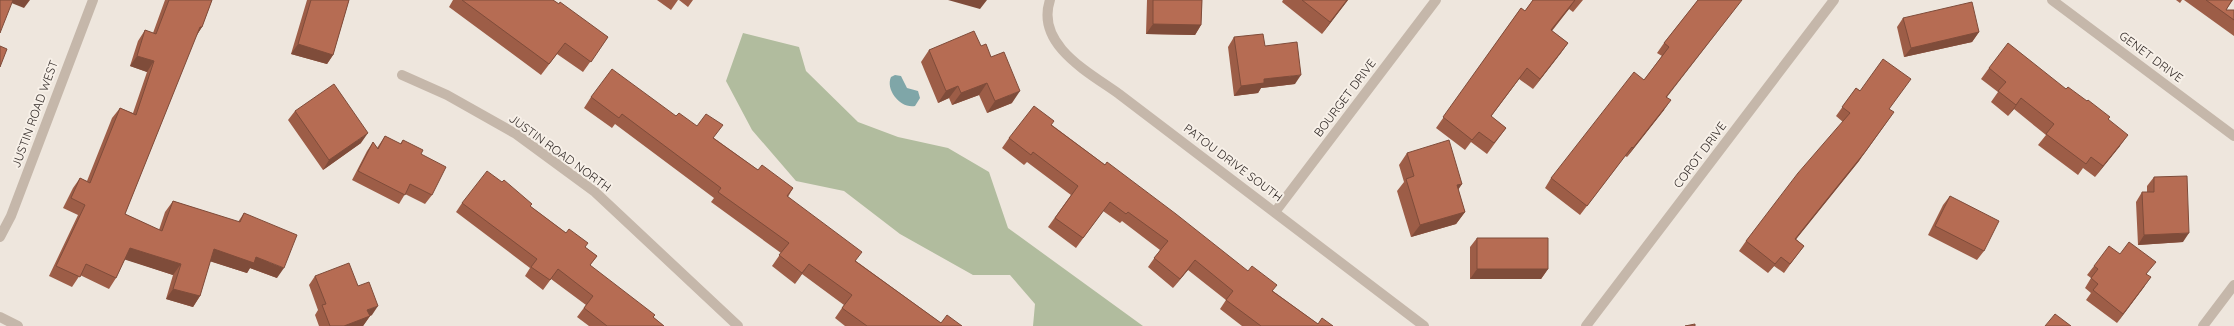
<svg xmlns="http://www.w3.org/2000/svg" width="2234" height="326" viewBox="0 0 2234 326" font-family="Quicksand,sans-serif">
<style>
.green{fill:#b1bc9e}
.water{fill:#7fa6a8}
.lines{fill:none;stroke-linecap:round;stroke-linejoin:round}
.street{stroke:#c5b7aa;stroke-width:10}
.wall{fill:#9d5d47}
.shaded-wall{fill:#7f4c3a}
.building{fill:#b66c53;stroke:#7f4c3a}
.labels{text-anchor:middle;stroke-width:4;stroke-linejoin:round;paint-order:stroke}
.street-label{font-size:12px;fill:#342c29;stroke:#f7f0e8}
</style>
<rect width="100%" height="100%" fill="#eee6dd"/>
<path class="green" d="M743,33L799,47L806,71L858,122L898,137L948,148L989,172L1008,228L1143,326H1033L1035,304L1010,275H973L900,234L844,191L796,181L752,130L726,81Z"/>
<path class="water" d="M895,75L901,76L907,88L918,91L920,98L915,106C901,109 885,90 891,77Z"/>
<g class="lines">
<path class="street" d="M1050,0C1035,45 1090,73 1119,94L1424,326
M2052,0L2234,136
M402,75L447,95L516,134L595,192L738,326
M1275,212L1436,0
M0,237L11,216L93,0
M0,317L18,326
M1586,326L1834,0
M2203,326L2234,285"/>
</g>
<path class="wall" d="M165,0H212L202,27L196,36L125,214L159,230L165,212L173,201L238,222L244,213L277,278L250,268L247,273L210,261L200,296L193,307L166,299L173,275L125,259L116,278L109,289L80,275L72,287L49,276L78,215L63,208L73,188L80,178L87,181L112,118L120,108L133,113L147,72L130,66L138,41L145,30L153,33Z
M307,0H349L333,55L327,64L291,54Z
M453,0H553L608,37L583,72L557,54L541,75L449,7Z
M657,0H678L671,10Z
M679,0H693L688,7Z
M1147,0H1202L1201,25L1195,35L1146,34Z
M1283,0H1348L1322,34L1282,2Z
M1533,0H1583L1573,12L1569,9L1552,31L1568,43L1533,89L1519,79L1491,116L1506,128L1487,154L1471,142L1465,150L1436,128L1521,8L1525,11Z
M1698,0L1667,97L1664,110L1627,157L1625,156L1580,215L1545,188L1551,178L1644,80L1662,56L1657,53L1664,43Z
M2176,0H2182L2180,3Z
M2184,0H2233L2226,10H2234V36Z
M1903,18L1979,32L1972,42L1904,57L1897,27Z
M1234,37L1265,46L1295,84L1261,88L1258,93L1234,96L1228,47Z
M981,46L991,57L1012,103L987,113L979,95L952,105L949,98L938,103L921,62L929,50Z
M1989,68L2066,89L2108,119L2120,146L2095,177L2083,168L2078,175L2038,145L2046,135L2014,109L2008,116L1991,102L1998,92L1981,79Z
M1856,88L1889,109L1859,161L1796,239L1804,246L1797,255L1784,273L1774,266L1768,273L1739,251L1746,241L1843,122L1836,116Z
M591,97L676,116L714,138L758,170L793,188L788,197L856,261L941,323L962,326H845L835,318L844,305L802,274L795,284L772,266L781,253L711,202L714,198L615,124L612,128L584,108Z
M295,111L361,143L323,170L288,120Z
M1052,125L1273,291L1318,324L1333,326H1242L1220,309L1226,300L1188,270L1173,288L1148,267L1160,250L1122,221L1120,223L1103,211L1076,248L1048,227L1071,195L1027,162L1024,165L1002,148L1009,138Z
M385,136L400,144L403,140L421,154L432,195L425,204L405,194L399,204L352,180L367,151L373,142L377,148Z
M1407,153L1462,184L1458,189L1465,212L1456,224L1411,237L1397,191L1404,182L1399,165Z
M2154,177L2183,242L2138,245L2136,202L2142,192H2147V186Z
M1950,196L1984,251L1977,260L1928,235L1943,205Z
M462,203L530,206L597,256L590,265L653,317L664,326H589L577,317L586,305L551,279L543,290L525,276L530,268L456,212Z
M1477,238L1548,269L1541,279H1470V247Z
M2094,266L2147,274L2144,287L2117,323L2086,300L2091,293L2085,288L2091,278L2087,275Z
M315,276L358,286L372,315L370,316L363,326H319L315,315L318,310L309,285Z"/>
<path class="shaded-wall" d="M11,0H30L24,8L9,2Z
M948,0H987L980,9Z
M1347,0H1348L1322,34L1330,22Z
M1575,0L1569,9L1544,40L1551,30Z
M1742,0L1660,106L1666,97Z
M1153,24L1201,25L1195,35L1146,34Z
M200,27H202L195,38Z
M1979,32L1972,42L1904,57L1911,48Z
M1568,43L1561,53L1533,89L1540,79Z
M298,44L333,55L327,64L291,54Z
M137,56L154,61L147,72L130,66Z
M1527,68L1519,79L1484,126L1491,116Z
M1301,75L1295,84L1261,88L1258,93L1234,96L1241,86L1264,79Z
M987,83L979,95L952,105L961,93Z
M958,86L949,98L938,103L946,91Z
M1020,91L1012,103L987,113L995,101Z
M2021,98L2014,109L2008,116L2016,105Z
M1671,100L1664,110L1627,157L1633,148Z
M1894,112L1859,161L1789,248L1795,239Z
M368,133L361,143L323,170L329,160Z
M2128,135L2120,146L2095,177L2103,166Z
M1462,184L1454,196L1457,185Z
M1465,212L1456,224L1411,237L1420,225Z
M2189,233L2183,242L2138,245L2144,235Z
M130,248L181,264L173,275L123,259Z
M214,249L256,257L284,268L277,278L250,268L247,273L206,260Z
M1781,257L1774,266L1768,273L1775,264Z
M1195,260L1188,270L1173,288L1180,279Z
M809,264L795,284L802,273Z
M1477,269H1548L1541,279H1470Z
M2151,277L2144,287L2117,323L2123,314Z
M173,289L200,296L193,307L166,299Z
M378,306L372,315L361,319L367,310Z
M370,316L363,326H344Z"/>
<path class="building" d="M0,0H13L0,33Z
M169,0H212L202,27H200L125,214L162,231L173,201L240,222L244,213L297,235L284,268L256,257L254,263L214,249L200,296L173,289L181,264L130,248L116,278L86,264L80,277L56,266L85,205L71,198L80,178L90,183L120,108L136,115L154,61L137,56L145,30L156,34Z
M311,0H349L333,55L298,44Z
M462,0H553L559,4L560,2L608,37L591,62L565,43L549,64Z
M1153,0H1202L1201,25L1153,24Z
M1302,0H1347L1330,22Z
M1533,0H1575L1551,30L1568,43L1540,79L1527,68L1491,116L1506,128L1494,143L1479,132L1472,140L1443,117L1521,8L1525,11Z
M1698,0H1742L1666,97L1671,100L1633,148L1632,147L1587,206L1551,178L1634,72L1644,80L1669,47L1664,43Z
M2206,0H2232L2226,10H2234V20Z
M1972,2L1979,32L1911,48L1903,18Z
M974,31L981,46L986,44L991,57L1004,52L1020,91L995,101L987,83L961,93L958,86L946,91L929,50Z
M1263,34L1265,46L1297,42L1301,75L1264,79V83L1241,86L1234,37Z
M2008,43L2066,89L2068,87L2087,101L2088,100L2110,117L2108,119L2128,135L2103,166L2091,157L2086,164L2046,134L2054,124L2021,98L2016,105L1998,91L2006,82L1989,68Z
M0,46L7,49L0,67Z
M1883,59L1911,79L1889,109L1894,112L1865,152L1795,239L1804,246L1790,264L1781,257L1775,264L1746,241L1798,173L1850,113L1842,107L1856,88L1860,91Z
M612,69L676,116L679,113L697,126L706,114L723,125L713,138L758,170L762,165L793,188L787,196L862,252L855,261L941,323L947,315L962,326H867L842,308L852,295L809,264L802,273L779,255L789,243L718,192L721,188L622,114L619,118L591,97Z
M334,84L368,133L329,160L295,111Z
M1034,106L1054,121L1051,125L1105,165L1107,162L1176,214L1248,271L1252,266L1277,285L1272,291L1318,324L1322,318L1333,326H1261L1226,300L1233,291L1195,260L1180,279L1154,258L1168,241L1128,212L1126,214L1110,202L1083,238L1055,218L1078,186L1033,152L1031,155L1009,138Z
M385,136L401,144L403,140L423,150L421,154L446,167L432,195L410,184L405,195L358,171L373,142L378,149Z
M1449,140L1462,184L1457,185L1465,212L1420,225L1406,179L1414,176L1407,153Z
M487,171L502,182L504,180L532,204L530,206L566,233L569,229L588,243L585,247L597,256L590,265L655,315L653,317L664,326H607L584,308L593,296L558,269L550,280L531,267L537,259L462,203Z
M2187,176L2189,233L2144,235L2142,192H2154V177Z
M1950,196L1999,221L1984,251L1935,226Z
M1477,238H1548V269H1477Z
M2129,242L2156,262L2146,274L2151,277L2123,314L2093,290L2098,284L2091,278L2098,269L2094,266L2109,246L2120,254Z
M349,263L358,286L369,282L378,306L367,310L370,316L344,326H330L322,305L326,304L315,276Z
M2055,314L2071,326H2045Z
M1695,324V326H1685Z"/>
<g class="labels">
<g class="street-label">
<text transform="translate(2151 57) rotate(37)" y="4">GENET DRIVE</text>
<text transform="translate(1345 98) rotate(-53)" y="4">BOURGET DRIVE</text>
<text transform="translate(35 114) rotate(-70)" y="4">JUSTIN ROAD WEST</text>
<text transform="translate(560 153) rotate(36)" y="4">JUSTIN ROAD NORTH</text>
<text transform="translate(1700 155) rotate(-53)" y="4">COROT DRIVE</text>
<text transform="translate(1233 163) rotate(37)" y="4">PATOU DRIVE SOUTH</text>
</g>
</g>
</svg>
